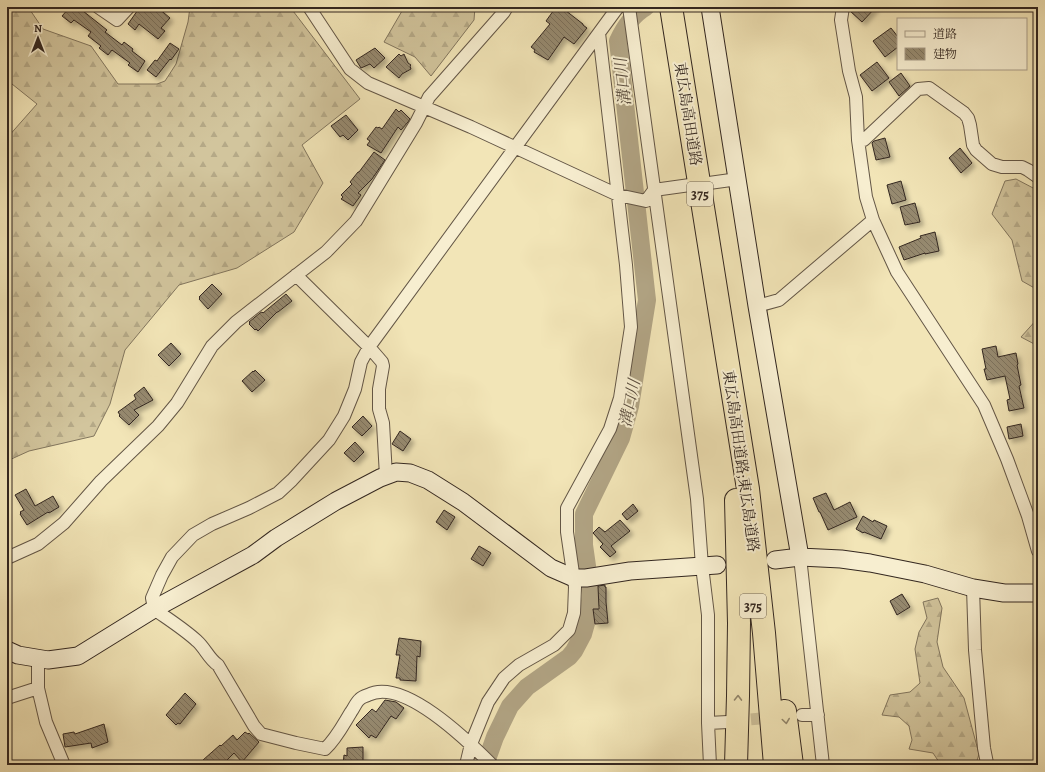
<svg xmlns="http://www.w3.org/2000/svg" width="1045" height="772" viewBox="0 0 1045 772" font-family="Alegreya,'Noto Serif JP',serif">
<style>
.forest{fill:url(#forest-firs);stroke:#82765e}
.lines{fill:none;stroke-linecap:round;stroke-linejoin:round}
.river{stroke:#b1a484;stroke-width:18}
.building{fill:url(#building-back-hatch);stroke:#332720;filter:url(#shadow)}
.street-tunnel{stroke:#ccbf99;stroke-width:12;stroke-dasharray:12 6;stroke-linecap:butt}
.street-casing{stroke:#635646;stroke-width:14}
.secondary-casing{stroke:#332720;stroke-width:19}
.highway-casing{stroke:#332720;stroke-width:24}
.street{stroke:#f7eed0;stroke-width:12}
.secondary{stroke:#f7eed0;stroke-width:17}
.highway{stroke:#f2e5b7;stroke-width:22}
.oneway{stroke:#92866c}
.labels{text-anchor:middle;stroke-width:4;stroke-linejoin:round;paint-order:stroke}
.shield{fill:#f7eed0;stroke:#6e6355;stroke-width:1}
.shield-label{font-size:14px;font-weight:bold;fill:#332720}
.street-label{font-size:15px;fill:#332720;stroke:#f7eed0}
.water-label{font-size:16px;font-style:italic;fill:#594c3e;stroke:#f7eed0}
</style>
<defs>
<pattern id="forest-firs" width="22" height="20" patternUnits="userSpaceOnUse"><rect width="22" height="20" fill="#d2c59d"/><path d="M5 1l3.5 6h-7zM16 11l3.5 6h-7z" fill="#b5a987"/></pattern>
<pattern id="building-back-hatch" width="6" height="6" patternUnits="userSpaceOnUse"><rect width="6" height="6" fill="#968a6f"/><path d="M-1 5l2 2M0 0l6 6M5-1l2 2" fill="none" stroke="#7b715b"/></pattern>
<filter id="shadow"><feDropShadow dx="3.5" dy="3.5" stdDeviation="2" flood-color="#0004"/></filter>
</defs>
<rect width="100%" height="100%" fill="#f2e5b7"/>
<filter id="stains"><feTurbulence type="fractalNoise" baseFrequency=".005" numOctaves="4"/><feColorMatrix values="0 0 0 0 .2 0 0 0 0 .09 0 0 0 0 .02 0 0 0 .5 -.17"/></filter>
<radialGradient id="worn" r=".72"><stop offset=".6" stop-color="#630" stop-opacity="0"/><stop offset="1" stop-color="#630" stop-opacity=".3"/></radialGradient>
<path class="forest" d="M7,7H28L43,29L91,46L118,84H157L165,81L176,64L188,22L190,7H290L360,99L302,145L323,183L294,232L237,268L179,285L125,350L110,404L94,436L29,451L7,461V138L37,104L7,80Z
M403,7H475L474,20L431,76L415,57L384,42L402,11Z
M1016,179L1035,189L1038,197V290L1022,281L1012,240L992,214L1005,181Z
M1038,318V346L1021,337Z
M938,598L942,608L937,642L943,667L964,698L979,754L976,764L975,765H941L933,753L909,749L912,740L909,726L899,717L882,715L890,695L910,692L920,683L915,649L919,632L927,618L923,602Z"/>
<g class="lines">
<path class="river" d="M485,765L495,737L510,706L527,687L569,657L574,651L583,634L588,616L591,594L584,545V514L621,438L630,406L647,300L618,41C624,28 632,15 646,7"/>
</g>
<path class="building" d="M70,7H78L107,30L105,32L122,45L124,42L133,49L132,51L145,61L138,72L128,65L130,63L112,50L108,55L99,48L101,46L88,36L91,32L74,20L71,23L62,16Z
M140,7H157L170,18L161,28L165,31L158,39L139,24L135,30L128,24Z
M556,7H561L583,24V25L587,28L574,44L564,37L548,60L534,52L535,50L531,47L550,24L546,21Z
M850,7H876L862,22L850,11Z
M891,28L898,37V47L885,57L873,41Z
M170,43L179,49L171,60L170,59L156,77L147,70L155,60L157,61Z
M375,48L385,58L374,68L370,64L361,68L356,60Z
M399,54L401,56L404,54L408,63L411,65L410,66L411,69L402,74L399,78L386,67Z
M877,62L889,78L872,91L860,75Z
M901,73L910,86L899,96L889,82Z
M396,109L399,112L401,110L410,119L408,122L401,130L398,127L381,153L367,145L370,141L367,139L376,127L378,128L379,127L382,129Z
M346,115L358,130L348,140L343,135L340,137L331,126Z
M885,138L890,157L876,160L872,143L874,141Z
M960,148L972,163L961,173L949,158Z
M374,152L385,160L372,179L358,193L361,195L353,206L341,199L343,197L341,195L352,184L350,182L358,172H359Z
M901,181L906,200L892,204L887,185Z
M915,203L920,222L905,225L900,207Z
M935,232L939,251L925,254V253L904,260L899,247L921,238L920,236Z
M212,284L222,294L208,309L199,299L200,298L199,297Z
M286,294L292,301L278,312H277L258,331L256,329L255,330L249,324L250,323L249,322L260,313L262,312L263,313Z
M171,343L181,354L169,366L158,355Z
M996,346L998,357L1016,353L1018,364L1017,365L1021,385L1019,386L1024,408L1009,411L1007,400L1010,399L1005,376L987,380L984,369H986L982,349Z
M255,370L265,380L252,392L242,381L253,371L254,372Z
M144,387L153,400L134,410L139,415L129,425L119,416L120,415L118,412L136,399L134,395Z
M363,416L372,426L362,436L352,427Z
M1021,424L1023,436L1009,439L1007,427Z
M400,431L411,439L403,451L392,444Z
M355,442L364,452L354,462L344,453Z
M26,489L35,506L53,496L59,507L49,513L48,512L27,525L20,514L21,513L20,512L24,510L15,495Z
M826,493L834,510L850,502L857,517L828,530L820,512H819L813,498Z
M633,504L638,511L627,520L622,514Z
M444,510L455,517L447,530L436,522Z
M863,516L873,522L874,520L887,526L881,539L864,532L863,533L856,529Z
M620,520L630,531L611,546L616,552L610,557L600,547L603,544L593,533L599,527L605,532Z
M479,546L491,553L483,566L471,559Z
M605,585V587H606V602L608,623L595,624L593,609H599L598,586Z
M902,594L910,607L897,615L890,601Z
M399,638L421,641L420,657L417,656L416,681L400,680V678H396L400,655H396Z
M185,693L196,704L180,724L178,723L176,725L166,715Z
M385,700L396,702L404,708L396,719L391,716L376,738L371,735L369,738L356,725L372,709L376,712Z
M104,724L108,742L92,748L91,743L65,747L63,734L74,732L75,734Z
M245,732L248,734L249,733L259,742L242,762L234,753L222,765H207L203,760L220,745L221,746L233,735L237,740Z
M363,747V765H343L344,755L347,756V748Z"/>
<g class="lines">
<path class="street-tunnel" d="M733,721L777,717"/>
<defs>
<path id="street" d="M98,7L117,20L129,7
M309,7L350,69L368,83L471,127L618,195L646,201L654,190L690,185
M629,7L697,499L702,566L708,615V723L710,765
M843,7L841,20L849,71L856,97L858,140L866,197L873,220L897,272L984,405L1007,459L1028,516L1038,551
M858,140H864L918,89L929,88L964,113L968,118L970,125L973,145L976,150L992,164L1002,167H1022L1028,170L1038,177
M709,183L738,179
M296,275L369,347L382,362L383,366L379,389V409L383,423L386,476
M757,306L779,300L873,220
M800,557L823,765
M7,558L38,544L64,523L101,481L158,426L177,403L212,346L236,322L326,252L356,221L416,123L429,97L504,12L507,7
M973,588L975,650L984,748L987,763L988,765
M38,659V688L46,722L64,765
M7,698L38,688
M802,715H818
M708,723L728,722
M466,765L471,744L488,702L504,678L519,665L554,645L569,630L574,613L575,587L567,532V508L610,429L620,398L631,327L626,265L599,33
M492,765C468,741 403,677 368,695C365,696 362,697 360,699C356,702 354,708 351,712C343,725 336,739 325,749L296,743L261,734L254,726L218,665C209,659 205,648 197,641C184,629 168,619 154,609L152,598L162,575L172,557L193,535L212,524L249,508L278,493L292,480L329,440L344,416L355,389L361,362L369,347L618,7"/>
<path id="secondary" d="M710,7L757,306L800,557
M775,560L800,557L841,559L870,563L925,574L973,588L1004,593H1038
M7,650L18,655L48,660L78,656L154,609L253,555L276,538L336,501L380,478L396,472L410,473L428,480L463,502L551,568L574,578H586L630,571L717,565"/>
<path id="highway" d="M671,7L748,489L764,633L775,765
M736,500L739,623L738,696L736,765
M785,711L792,765"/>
</defs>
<use href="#street" class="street-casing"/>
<use href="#secondary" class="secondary-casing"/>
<use href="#highway" class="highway-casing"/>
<use href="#street" class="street"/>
<use href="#secondary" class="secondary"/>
<use href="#highway" class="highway"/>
</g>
<defs><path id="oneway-chevron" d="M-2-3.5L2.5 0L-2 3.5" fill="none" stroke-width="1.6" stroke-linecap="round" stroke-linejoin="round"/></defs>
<g class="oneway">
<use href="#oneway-chevron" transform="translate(738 698) rotate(-89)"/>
<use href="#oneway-chevron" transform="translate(786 721) rotate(82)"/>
</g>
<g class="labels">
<g class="shield">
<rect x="687" y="182" width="26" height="24" rx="3"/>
<rect x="740" y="594" width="26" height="24" rx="3"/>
</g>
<g class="shield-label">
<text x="700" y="199">375</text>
<text x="753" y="611">375</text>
</g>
<g class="street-label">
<text transform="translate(688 114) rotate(81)" y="5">東広島高田道路</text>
<text transform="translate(741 461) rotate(82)" y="5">東広島高田道路;東広島道路</text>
</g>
<g class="water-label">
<text transform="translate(622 82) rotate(-96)" y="6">溝口川</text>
<text transform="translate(629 403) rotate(-78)" y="6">溝口川</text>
</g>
</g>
<rect width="1045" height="772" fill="none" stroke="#f2e5b7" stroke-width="24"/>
<rect x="8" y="8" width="1029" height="756" fill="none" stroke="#332720" stroke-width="2"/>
<rect x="12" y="12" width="1021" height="748" fill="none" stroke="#332720"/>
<rect x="897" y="18" width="130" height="52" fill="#f7eed0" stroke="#a99e8a"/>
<rect x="905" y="31" width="20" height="6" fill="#f7eed0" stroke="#a99e8a"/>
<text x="933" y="38" font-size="12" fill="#332720">道路</text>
<rect x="905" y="48" width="20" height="12" fill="url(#building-back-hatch)" stroke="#a99e8a"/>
<text x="933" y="58" font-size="12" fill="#332720">建物</text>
<g transform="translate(38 38)" stroke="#f7eed0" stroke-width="3" paint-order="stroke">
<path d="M0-3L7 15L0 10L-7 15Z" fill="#332720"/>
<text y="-6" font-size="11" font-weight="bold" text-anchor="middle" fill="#332720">N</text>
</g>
<rect width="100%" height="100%" filter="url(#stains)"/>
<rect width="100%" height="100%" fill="url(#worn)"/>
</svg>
